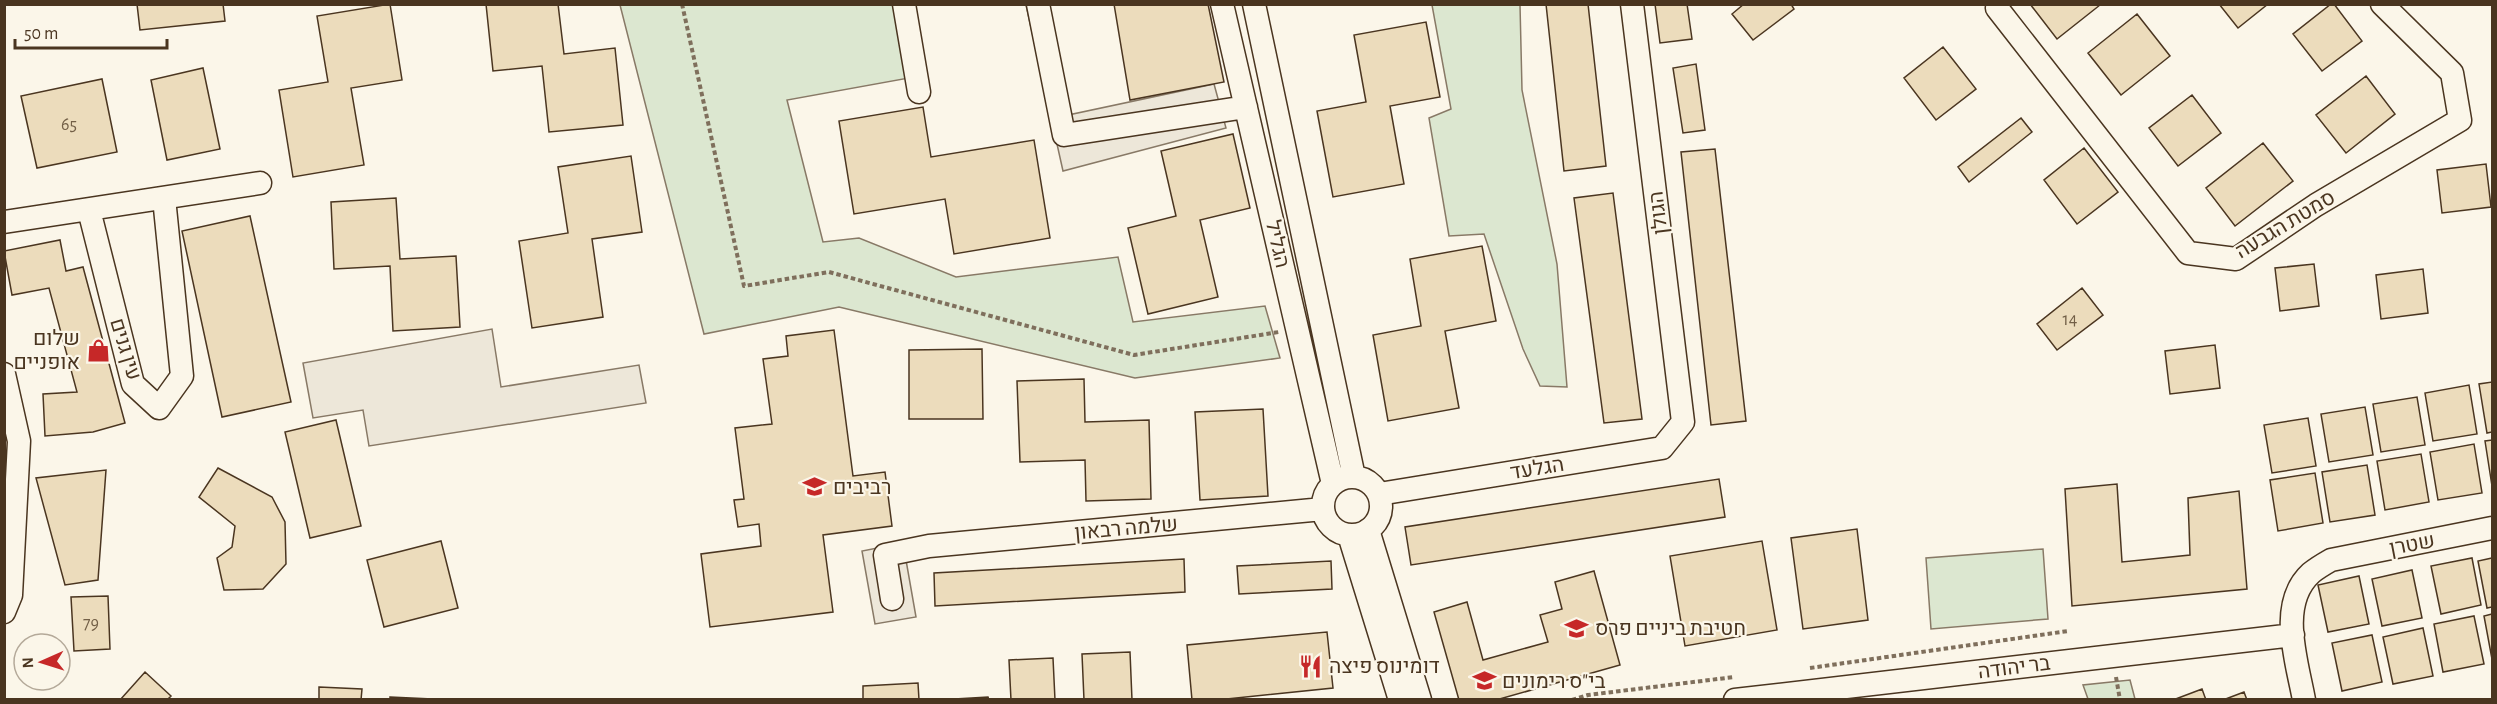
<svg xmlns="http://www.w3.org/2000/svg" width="2497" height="704" viewBox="0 0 2497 704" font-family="'Alegreya Sans',Heebo,sans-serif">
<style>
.green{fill:#dce7d0;stroke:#887966;stroke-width:1.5}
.parking{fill:#ede7d9;stroke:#887966;stroke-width:1.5}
.building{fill:#ecdcbc;stroke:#4a3520;stroke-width:1.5}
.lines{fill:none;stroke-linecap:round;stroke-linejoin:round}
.minor-casing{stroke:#4a3520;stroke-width:25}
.path{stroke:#7f6f5c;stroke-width:4;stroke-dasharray:4.5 3;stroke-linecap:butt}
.minor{stroke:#fbf6e9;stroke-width:22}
.labels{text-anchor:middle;stroke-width:4.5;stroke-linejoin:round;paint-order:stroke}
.number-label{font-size:18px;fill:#725f47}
.street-label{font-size:21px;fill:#4a3520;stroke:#fbf6e9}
.poi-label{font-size:21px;fill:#4a3520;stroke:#fbf6e9;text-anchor:start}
</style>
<rect width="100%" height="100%" fill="#fbf6e9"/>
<path class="green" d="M620,5H893L909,78L787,100L823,242L859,238L956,277L1118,257L1133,322L1265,306L1280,358L1135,378L839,307L704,334Z
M1432,5H1520L1522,90L1557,264L1567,387L1540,386L1523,349L1484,234L1449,236L1429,118L1451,109Z
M2043,549L2048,619L1931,629L1926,558Z
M2130,680L2135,699H2088L2083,685Z"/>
<path class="parking" d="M1026,5H1049L1068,115L1214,84L1226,128L1063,171Z
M492,329L501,387L639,365L646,403L369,446L363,410L313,418L303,363Z
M903,543L916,617L875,624L862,551Z"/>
<path class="building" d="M137,4H223L225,21L140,30Z
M390,4L402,80L351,88L364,165L293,177L279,90L328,82L317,16Z
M486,4H558L564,54L615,48L623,125L549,132L542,66L493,71Z
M1114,4H1208L1224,82L1130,100Z
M1546,4H1588L1606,166L1564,171Z
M1655,4H1687L1692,39L1660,43Z
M1744,4H1791L1794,9L1753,40L1732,14Z
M2030,4H2100V5L2057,39Z
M2219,4H2268L2238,28Z
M2331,4H2334L2362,41L2322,71L2293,34Z
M2137,14L2170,56L2121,95L2088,53Z
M1426,22L1440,97L1390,106L1404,184L1333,197L1317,111L1366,102L1354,35Z
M1943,47L1976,89L1936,120L1904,78Z
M1696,64L1705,130L1683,133L1673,68Z
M203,68L220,149L167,160L151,80Z
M2366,76L2395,114L2346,153L2316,115Z
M102,79L117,152L37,168L21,96Z
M2192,95L2221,133L2178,166L2149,128Z
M923,107L931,157L1034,140L1050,238L954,254L945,199L854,214L839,121Z
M2021,118L2032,132L1969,182L1958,167Z
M1233,134L1250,208L1200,220L1218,297L1148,314L1128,228L1176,216L1161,151Z
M2263,143L2293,181L2235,226L2206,188Z
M2084,148L2118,192L2077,224L2044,180Z
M1715,149L1746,421L1711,425L1681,152Z
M631,156L642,232L592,239L603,317L532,328L519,241L568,233L558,167Z
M2486,164L2491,207L2442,213L2437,170Z
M1613,193L1642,419L1604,423L1574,198Z
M396,198L400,259L456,256L460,327L393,331L390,266L334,269L331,202Z
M250,216L291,402L222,417L182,231Z
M60,240L66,271L83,267L125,423L93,432L45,436L43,394L77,392L49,288L12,295L4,251Z
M1482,246L1496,321L1445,331L1459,408L1388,421L1373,335L1421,326L1410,259Z
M2314,264L2319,306L2280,311L2275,268Z
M2423,269L2428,313L2381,319L2376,275Z
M2082,288L2103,315L2057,350L2037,324Z
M834,330L853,476L885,472L892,526L823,535L833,612L710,627L701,554L761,546L759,524L738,527L734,500L744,499L735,428L772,424L763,359L788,356L786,336Z
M2215,345L2220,388L2170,394L2165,351Z
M982,349L983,419H909V350Z
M1084,379L1085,422L1149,420L1151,499L1086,501L1085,460L1020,462L1017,381Z
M2492,382V432L2487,433L2479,384Z
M2469,385L2477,434L2433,441L2425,393Z
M2417,397L2425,445L2381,452L2373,404Z
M2365,407L2373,455L2329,462L2321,414Z
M1263,409L1268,496L1200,500L1195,412Z
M2308,418L2316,466L2272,473L2264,425Z
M336,420L361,526L310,538L285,432Z
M2492,440V486L2485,441Z
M2474,444L2482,493L2438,500L2430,452Z
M2421,454L2429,502L2385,510L2377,461Z
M2367,465L2375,515L2330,522L2322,472Z
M218,468L272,497L285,522L286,564L263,589L224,590L217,558L232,547L235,526L199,497Z
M106,470L98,580L65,585L36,478Z
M2315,473L2323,523L2278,531L2270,480Z
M1719,479L1725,517L1411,565L1405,527Z
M2117,484L2122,562L2190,555L2188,498L2239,491L2247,589L2072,606L2065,489Z
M1857,529L1868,620L1803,629L1791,538Z
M441,541L458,608L384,627L367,560Z
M1762,541L1777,630L1685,646L1670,556Z
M2472,558L2481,605L2441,614L2431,566Z
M2492,558V607L2487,608L2478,561Z
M1184,559L1185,592L935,606L934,573Z
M1331,561L1332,589L1239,594L1237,566Z
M2412,570L2422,618L2382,626L2372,579Z
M1594,571L1620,665L1496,700H1459L1434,612L1467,602L1483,660L1548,642L1540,615L1562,609L1555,582Z
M2359,576L2369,624L2328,632L2318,585Z
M108,596L110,649L74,651L71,597Z
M2492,614V659L2484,616Z
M2474,616L2484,664L2443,672L2434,624Z
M2423,628L2433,676L2393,684L2383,637Z
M1327,632L1333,688L1217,700H1192L1187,645Z
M2372,635L2382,682L2342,691L2332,643Z
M1130,652L1132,700H1084L1082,654Z
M1053,658L1055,700H1011L1009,660Z
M145,672L171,696L167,700H120Z
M918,683L919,700H863V686Z
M319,687L362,689L361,700H319Z
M2202,689L2206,700H2173Z
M2244,692L2247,700H2223Z
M390,697L432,699V700H390Z
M988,697L989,700H937Z"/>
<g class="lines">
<defs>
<path id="minor" d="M904,4L919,92
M1038,4L1064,135L1246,107
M1222,4L1333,484
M1254,4L1354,477
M1998,4L1997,8L2188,253L2236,259L2316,205L2460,120L2452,73L2382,4
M89,210L133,384L159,408L182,376L164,198
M4,222L260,183
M4,374L19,441L11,595L4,612
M1323 506a29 29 0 1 1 58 0a29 29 0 1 1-58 0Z
M1379,494L1662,448L1683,422L1632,4
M1368,530L1420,700
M1349,535L1400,700
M892,599L885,555L929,546L1323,509
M1735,700L2293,635
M2304,700C2297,661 2277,604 2311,573C2317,568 2324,564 2331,560L2492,528"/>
</defs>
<use href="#minor" class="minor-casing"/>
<path class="path" d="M682,4L744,286L829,272L1134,355L1279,332
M1810,668L2068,631
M2116,677L2120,700
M1572,700L1588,695L1734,677"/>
<use href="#minor" class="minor"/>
</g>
<defs>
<symbol id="shop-bare" viewBox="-9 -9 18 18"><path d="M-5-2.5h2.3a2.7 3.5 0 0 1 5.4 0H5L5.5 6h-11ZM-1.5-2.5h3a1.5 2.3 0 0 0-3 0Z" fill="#c62828" stroke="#fbf6e9" stroke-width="2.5" paint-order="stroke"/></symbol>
<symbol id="school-bare" viewBox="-9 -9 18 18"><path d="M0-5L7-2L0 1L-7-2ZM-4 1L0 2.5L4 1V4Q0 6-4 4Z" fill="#c62828" stroke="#fbf6e9" stroke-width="2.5" paint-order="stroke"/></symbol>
<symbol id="restaurant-bare" viewBox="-9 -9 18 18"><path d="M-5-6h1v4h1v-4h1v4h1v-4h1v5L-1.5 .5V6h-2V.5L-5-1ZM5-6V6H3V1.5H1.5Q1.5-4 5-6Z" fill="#c62828" stroke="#fbf6e9" stroke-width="2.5" paint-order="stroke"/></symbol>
</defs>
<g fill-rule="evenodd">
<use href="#shop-bare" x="82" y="334" width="33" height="33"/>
<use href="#school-bare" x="798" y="470" width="33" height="33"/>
<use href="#school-bare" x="1560" y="612" width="33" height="33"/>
<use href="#restaurant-bare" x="1294" y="650" width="33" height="33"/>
<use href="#school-bare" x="1468" y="664" width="33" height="33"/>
</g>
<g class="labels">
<g class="number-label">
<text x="69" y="130">65</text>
<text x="2070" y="325">14</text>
<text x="91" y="629">79</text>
</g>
<g class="street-label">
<text transform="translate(1658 213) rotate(-97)" y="7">הגולן</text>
<text transform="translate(2285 224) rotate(-31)" y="7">סמטת הגבעה</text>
<text transform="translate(1278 244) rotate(77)" y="7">הגליל</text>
<text transform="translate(126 349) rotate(73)" y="7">עין גנים</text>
<text transform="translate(1537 468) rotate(-9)" y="7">הגלעד</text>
<text transform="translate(1126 528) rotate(-5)" y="7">שלמה רבאון</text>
<text transform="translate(2412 544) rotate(-11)" y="7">שטרן</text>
<text transform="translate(2014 667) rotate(-7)" y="7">בר יהודה</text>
</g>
<g class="poi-label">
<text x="80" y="345" text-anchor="end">שלום<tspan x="80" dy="24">אופניים</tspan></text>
<text x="833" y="494">רביבים</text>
<text x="1595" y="635">חטיבת ביניים פרס</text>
<text x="1329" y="673">דומינוס פיצה</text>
<text x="1502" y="688">בי"ס רימונים</text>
</g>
</g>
<rect width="2497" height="704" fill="none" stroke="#4a3520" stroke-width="12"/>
<g transform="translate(42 662) rotate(267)"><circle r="28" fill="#fbf6e9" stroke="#b4a999" stroke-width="1.5"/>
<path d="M0-4.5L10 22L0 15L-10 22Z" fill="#c62828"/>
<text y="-9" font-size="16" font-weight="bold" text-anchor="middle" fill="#4a3520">N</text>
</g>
<path d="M15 39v9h152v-9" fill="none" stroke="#4a3520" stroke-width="3"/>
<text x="24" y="39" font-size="18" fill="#4a3520" stroke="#fbf6e9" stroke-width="4.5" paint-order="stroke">50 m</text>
</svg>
